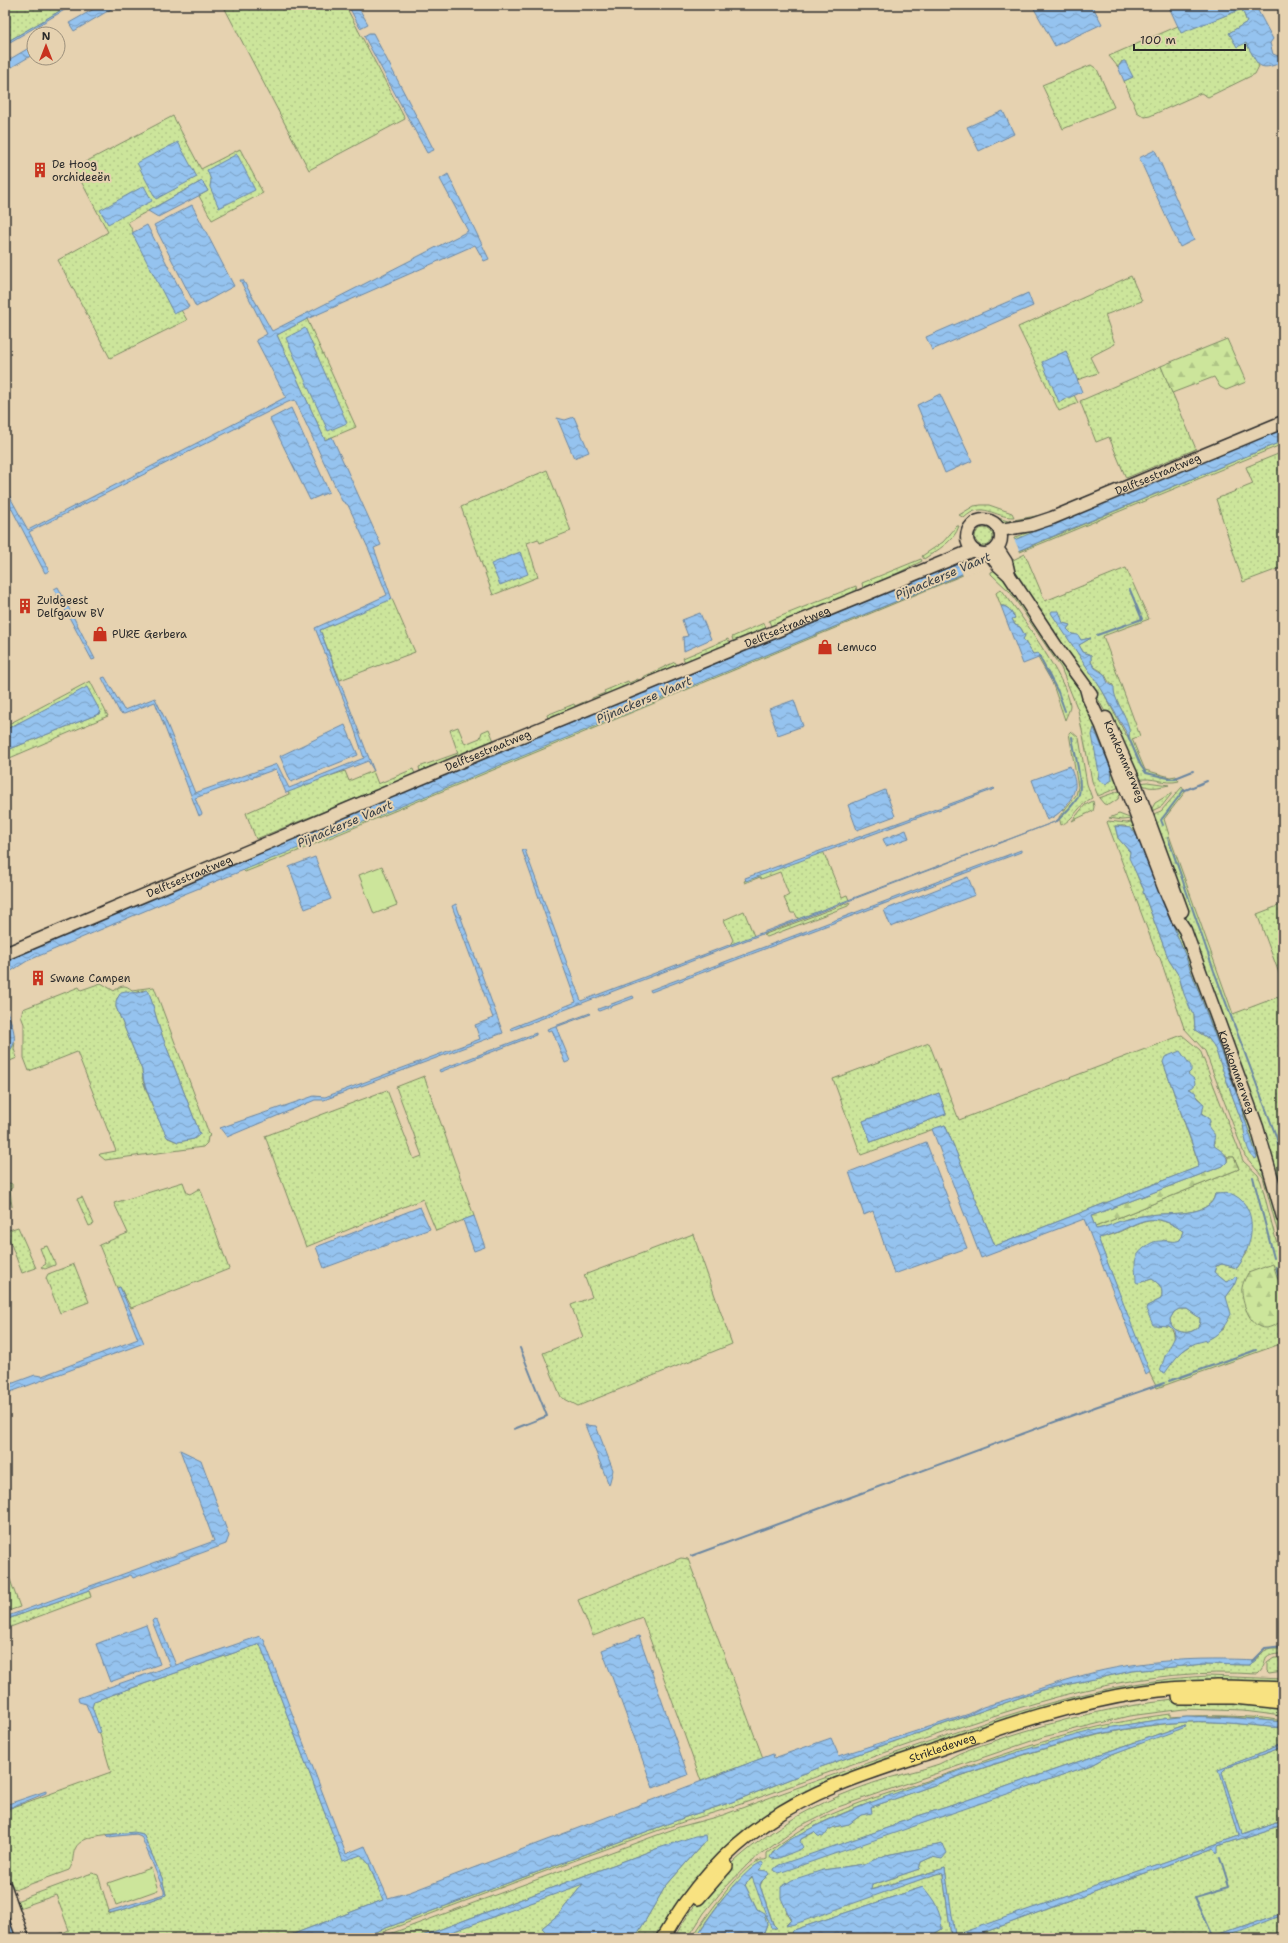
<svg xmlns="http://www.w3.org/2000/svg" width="1288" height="1943" viewBox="0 0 1288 1943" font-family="'Shantell Sans',sans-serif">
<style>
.grass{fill:url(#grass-dots);stroke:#7c8863;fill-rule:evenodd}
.forest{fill:url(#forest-firs);stroke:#7c8863}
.pitch{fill:#cce59b;stroke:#7c8863}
.water{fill:url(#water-waves);stroke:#6b86a1;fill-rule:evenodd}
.pier{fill:#e6d2b0}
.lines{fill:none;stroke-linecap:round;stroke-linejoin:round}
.stream{stroke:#6b86a1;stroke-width:2}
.secondary-casing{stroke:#2b2b2b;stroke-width:15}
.primary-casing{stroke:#2b2b2b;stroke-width:16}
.secondary{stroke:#e6d2b0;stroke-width:12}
.primary{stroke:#f8e281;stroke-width:13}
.labels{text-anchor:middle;stroke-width:4;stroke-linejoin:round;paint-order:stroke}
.poi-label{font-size:11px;fill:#2b2b2b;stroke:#e6d2b0;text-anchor:start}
.street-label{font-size:11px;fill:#2b2b2b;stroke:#e6d2b0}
.water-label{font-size:12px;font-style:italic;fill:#3b4248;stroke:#e6d2b0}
</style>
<defs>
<pattern id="grass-dots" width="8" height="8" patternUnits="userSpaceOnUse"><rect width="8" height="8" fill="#cce59b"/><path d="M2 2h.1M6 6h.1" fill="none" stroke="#afc586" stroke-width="1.8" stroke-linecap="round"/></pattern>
<pattern id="forest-firs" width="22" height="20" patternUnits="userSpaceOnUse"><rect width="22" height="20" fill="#cce59b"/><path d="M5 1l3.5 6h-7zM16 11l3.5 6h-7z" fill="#afc586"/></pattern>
<pattern id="water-waves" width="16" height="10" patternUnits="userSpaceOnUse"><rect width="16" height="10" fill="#95c3ef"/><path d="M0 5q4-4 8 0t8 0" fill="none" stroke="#7a9fc2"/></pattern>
</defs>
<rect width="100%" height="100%" fill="#e6d2b0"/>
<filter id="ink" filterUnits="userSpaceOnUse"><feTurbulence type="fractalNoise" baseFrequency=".025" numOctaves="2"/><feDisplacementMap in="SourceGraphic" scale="8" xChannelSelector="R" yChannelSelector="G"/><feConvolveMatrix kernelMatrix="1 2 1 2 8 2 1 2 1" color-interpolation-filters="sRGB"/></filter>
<g filter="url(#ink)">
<path class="grass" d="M5,5H70L5,43Z
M223,5H345L405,119L309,170Z
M1242,9L1247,22L1229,33L1246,43L1259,66L1255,74L1208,97L1201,93L1150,116L1145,117L1137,112L1124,81L1133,77L1122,61L1118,67L1109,56L1178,26L1181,32Z
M1091,65L1097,69L1114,107L1063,129L1042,85Z
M173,116L201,169L240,149L263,193L212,220L199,196L208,191L202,181L128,222L174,313L181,310L187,320L110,358L58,260L108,232L74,168Z
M1131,276L1142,301L1105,315L1115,344L1090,357L1098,373L1077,380L1066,351L1060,402L1074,395L1078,403L1059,411L1018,327Z
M307,319L356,427L325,440L277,335Z
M1161,366L1196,449L1126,478L1109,437L1096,442L1080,401Z
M1283,427V429L1015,541L1014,538Z
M1283,441V444L1045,542L1020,552L1019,551Z
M1283,452V567L1243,582L1216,499L1253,484L1246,467Z
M547,470L571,531L540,543L538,539L527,543L538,577L493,595L461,507Z
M981,505H989L1012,513L1014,517C994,518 983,500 964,518L959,515L974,506Z
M985,514L1008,521L1047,514L1039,518L1001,524L986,517L975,519L974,516Z
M957,526H959C954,542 937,550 924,559L922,556L943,542Z
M975 537a9 9 0 1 1 18 0a9 9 0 1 1-18 0Z
M1025,554L1045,601L1126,568L1149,619L1103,636L1140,736L1132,739L1145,770L1170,777L1176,776L1179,781C1165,785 1152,776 1138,780L1111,723L1097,697L1017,578L1009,562ZM1051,612L1061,616L1060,618L1063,623L1070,625L1067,629L1072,634L1078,636L1081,640L1091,638L1079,645L1083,652L1091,655C1090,670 1098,666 1105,675C1108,680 1108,682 1113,685L1114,695L1124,715L1129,736L1126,735L1102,690Z
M921,559L922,561L890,577L863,588L862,583Z
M958,560L975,570L298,851L245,872L243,870L963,574L958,564L946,569L240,860L242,857Z
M998,569L1080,687L1122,786L1098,796L1092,781L1078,710L1061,668L1010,592L991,574V572Z
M856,586L857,591L771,626L769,621Z
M1001,589C1017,609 1068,681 1070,705C1070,710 1067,715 1065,720L1052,682L1038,658L1041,656L1033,654L1023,639L1025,635L1020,627L1015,625L1012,619L1015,618L1009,609L1004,606H1001L996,593Z
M389,599H392L415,652L340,680L320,630Z
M764,623L766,628L733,641L732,637Z
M728,639L730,643L685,662L683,658Z
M675,662L677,665L643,679V677Z
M638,679L639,681L592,700V698L605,693L604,691L628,681L629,683Z
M90,681L108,716L5,760V751L101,713L87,688L5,730V726Z
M586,701V703L548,718L547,715L574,704L575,706Z
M458,727L465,744L480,738L482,732L489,729L494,741L420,771L419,767L458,753L450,730Z
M1071,731L1079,738L1087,784L1092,798C1079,804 1074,820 1061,825L1059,817L1076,795L1078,787L1069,733Z
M413,769L415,774L256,839L246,813L289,794L287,790L345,771L349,781L373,771L378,784Z
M1147,782L1169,785C1159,787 1148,790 1140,783Z
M1182,787L1185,792L1164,819L1170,838L1233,1014L1283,995V1136L1280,1138L1283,1148V1198L1151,815L1161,811Z
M1122,790L1118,799L1109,805L1104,804L1099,798Z
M1173,792L1162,806L1150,812L1155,803Z
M1093,801L1094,807L1093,811L1072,821L1085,805Z
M1119,814L1132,819L1122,820L1109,818Z
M1108,821L1127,823L1134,821L1178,928L1266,1169L1283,1231V1252L1263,1177L1245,1156L1205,1051L1184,1028L1160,958L1157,955L1107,822ZM1115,826H1125L1137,836L1185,955L1238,1098L1257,1157L1254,1159L1251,1154L1243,1125L1214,1045L1208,1038L1195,1030L1194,1014L1182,988L1179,976L1169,960L1143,892L1144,890L1138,878L1130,852L1118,838Z
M823,851L842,897L847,895L849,900L798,919L795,913H791L784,898L789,895L780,872L761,879L760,877L745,883L744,881Z
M850,902L848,906L767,937L763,935Z
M1283,904V984L1257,914Z
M744,911L754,936L730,945L733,940L724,920Z
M101,983L114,991C121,985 125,984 132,990L154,987L210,1136L208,1137L207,1143L203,1147L105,1160L99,1155L100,1154L116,1151L77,1052L29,1071L24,1058V1024L21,1016L23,1009L79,987L81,990ZM144,990L150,996L160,1030L200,1134L194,1139L178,1142L168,1138L154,1110L143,1081L142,1070L116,1007L117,998L129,991L135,993Z
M1182,1035L1200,1050L1243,1161L1258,1175L1261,1182L1283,1267V1295L1279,1278L1245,1306C1256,1329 1259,1330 1283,1321V1343L1157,1388L1150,1374L1098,1238C1134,1233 1144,1204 1183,1231L1180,1240L1175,1242L1163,1240L1136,1272L1138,1283L1152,1279C1160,1284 1164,1289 1161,1299L1147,1306L1165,1326H1169C1179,1335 1173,1346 1165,1356L1171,1365L1175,1358L1183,1351L1196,1342L1211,1338L1224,1328L1226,1297L1234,1286L1233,1279L1226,1282L1214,1273L1216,1266L1222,1264L1237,1268L1247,1253L1219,1194H1215C1211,1218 1166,1212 1149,1215C1141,1216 1129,1217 1122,1221C1114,1224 1104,1228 1096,1229L1095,1227L1239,1169L1234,1157H1228L1213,1145L1214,1142L1207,1126L1210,1122L1206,1116L1202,1114L1203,1110L1201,1101L1189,1090L1188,1074L1163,1062L1199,1164L1198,1167L995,1246L945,1125L861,1155L833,1079L929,1043L959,1120ZM939,1093L946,1114L871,1142L863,1121Z
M14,1042H15L14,1049L17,1058L5,1063V1054L11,1049Z
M424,1076L474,1216L436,1231L423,1199L306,1247L265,1136L387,1090L414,1159L422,1156L396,1087Z
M183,1182L187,1193L190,1194L200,1188L229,1269L131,1308L120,1287L117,1288L99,1245L128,1233L114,1203Z
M10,1183L12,1184V1188L10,1189L12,1207L5,1187V1184Z
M82,1197L94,1224L89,1226L77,1199Z
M18,1227L36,1268L22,1273L6,1231Z
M693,1234L732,1344L578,1406L561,1397L543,1353L583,1337L571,1305L592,1297L584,1275Z
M74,1264L89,1302L60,1313L46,1278L48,1274Z
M1179,1309H1187L1200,1318C1202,1337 1170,1337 1170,1319L1174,1312Z
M681,1558L688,1559L763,1758L701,1781L642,1617L593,1636L578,1600Z
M89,1590L91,1597L5,1629V1620Z
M260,1644L343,1860L361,1854L369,1864L383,1900L283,1938H50L69,1930L56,1895L19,1908L16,1901L92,1873L98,1875L109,1911L108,1914L125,1909L166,1895L162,1878L143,1834C126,1834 82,1831 75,1849C72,1856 74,1863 69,1870L17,1889L13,1888L5,1866V1810L111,1772L92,1707L94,1701Z
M1271,1648H1283V1654C1258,1654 1270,1663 1258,1674C1143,1667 1048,1697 942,1733C877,1755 812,1778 747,1802C719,1812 690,1819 662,1829C563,1864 465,1901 367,1938H359L686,1817L732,1802L818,1768L1042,1690L1132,1671L1205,1664L1249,1665C1258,1660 1261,1650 1271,1648Z
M1274,1658H1283V1672L1269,1674L1267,1672V1663Z
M1208,1676L1283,1679V1685L1123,1693L858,1775L757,1826L660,1938H635L665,1887L706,1840L656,1849L417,1938H379L679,1827L723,1815C786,1791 850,1769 913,1747C1012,1713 1103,1681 1208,1676Z
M1174,1700L1283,1705V1716L1244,1711L1184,1709L1129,1716L1043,1737L838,1807L800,1826L749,1863L722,1891L704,1913L688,1938H674C720,1854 800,1805 889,1778C906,1773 922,1770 939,1764C946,1761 953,1756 960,1753C974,1747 989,1743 1003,1738C1059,1720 1115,1706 1174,1700Z
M1171,1714V1717C1189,1715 1272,1715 1283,1722C1251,1719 1218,1714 1186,1717C1097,1724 1013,1754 929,1783C874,1801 818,1818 772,1853L773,1858L781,1857L801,1845L799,1842L801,1839L815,1832L818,1836L834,1827L849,1824L861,1815L872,1811L871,1808L874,1806C975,1772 1078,1729 1186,1722C1219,1720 1251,1726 1283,1728V1745L1220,1769L1239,1836L954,1936L945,1868L870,1890L872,1885L919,1869L921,1862L932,1857L942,1858L943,1844L886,1855L864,1864L823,1870L786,1912L791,1920L786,1925L939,1873L943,1874L951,1936L949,1938H927L942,1929L923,1887L794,1930L788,1936L790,1938H762L767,1925L764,1914L757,1909L745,1885L753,1877L775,1929L760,1886L763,1879V1871L759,1870L760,1863C735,1883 711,1910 696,1938H692C703,1920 740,1869 758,1861C762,1859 763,1861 767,1859V1853C782,1842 797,1832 813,1823C854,1802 900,1790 944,1775C1018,1749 1092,1723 1171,1714ZM1185,1725L1112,1754L1094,1764L950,1813L776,1867L893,1826L898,1822L947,1807Z
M1283,1748V1822L1282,1820L1242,1834L1222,1772L1226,1768Z
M1283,1825V1912L1209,1938H969L1213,1848L1216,1853L1218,1846Z
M584,1883L559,1914L542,1928L552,1938H435Z
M1283,1914V1938H1216Z"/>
<path class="forest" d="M1227,339L1246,382L1226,390L1220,387L1214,377L1172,393L1161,366Z
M1228,1157H1234L1239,1169L1095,1227L1091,1216L1223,1166L1227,1162Z
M47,1246L55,1263V1265L45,1269L41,1267L46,1264L40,1248Z
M1273,1264L1283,1295V1321C1278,1323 1271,1328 1265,1328C1251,1328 1243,1305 1242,1293C1241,1285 1245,1279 1248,1273Z"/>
<path class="pitch" d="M382,866L397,905L374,914L359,875Z
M5,1566L20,1607L5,1612Z
M151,1868L158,1890L116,1905L108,1883Z"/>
<path class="water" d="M70,5H73L5,45V43Z
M101,5H118L74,31L69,23Z
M348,5H357L368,24L360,28Z
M1032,5H1092L1102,24L1055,46Z
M1168,5H1255L1273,39L1270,43L1273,54L1278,56L1283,54V62C1256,73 1259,65 1246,43L1237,47L1229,33L1247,22L1242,9L1181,33Z
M369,33H373L434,150L427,153L364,36Z
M34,45V54L5,71V62Z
M1123,61H1125L1133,77L1124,81L1118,67Z
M1003,111L1014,134L979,151L967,127Z
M178,142L197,177L156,199L137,163Z
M1155,150L1194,240L1180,247L1139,158Z
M237,154L255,190L219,208L210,187L211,180L207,170Z
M448,174L489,259L484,261L475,245L307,319L277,335L325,440L332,437L381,545L374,548L392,599L320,630L374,771L368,761L286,793L276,769L195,798L202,814L199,816L155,702L124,714L120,713L102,678L105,677L124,710L155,698L165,719L195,793L277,764L289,788L364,758L349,713L315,628L387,595L369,550L348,505L342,501L295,400L288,402L29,532L49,571L45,573L5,496V488L28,530L286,397L256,340L267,334L240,280H243L272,331L468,231L440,179Z
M202,181L208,191L158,217L148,211Z
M144,186L152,201L108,224L100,210Z
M192,205L234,286L196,307L154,225Z
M147,225L189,307L174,314L132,233Z
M1028,293L1033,306L932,350L926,337Z
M305,328L347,423L328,431L286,338Z
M1066,351L1082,392L1059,402L1042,362Z
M940,394L972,461L945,473L917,405Z
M291,408L329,492L310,500L270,419Z
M574,417L589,452L574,458L557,418L565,420Z
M1283,429V441L368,820L182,895L27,961L5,975V957Z
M520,552L528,574L500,585L491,564Z
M58,587L95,659L92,660L54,589Z
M1001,606H1004L1009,609L1015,618L1012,619L1015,625L1020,627L1025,636L1023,639L1033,654L1038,653L1041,657L1023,664Z
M1052,611H1059L1063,623L1070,625L1067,629L1072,634L1078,635L1081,640L1091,638L1079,645L1083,652L1091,655V662L1095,668L1104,674L1108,683L1114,687C1113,703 1132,719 1129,737L1102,690L1051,613Z
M700,613L711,639L684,651L683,637L688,636L682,620Z
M87,687L101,713L5,751V730Z
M794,700L803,726L778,735L769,709Z
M345,725L358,755L291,782L280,756Z
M1094,728L1111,769L1112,780L1106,784L1101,782L1098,778L1099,773L1092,735Z
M1070,766C1072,772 1076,781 1075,787C1073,801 1059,816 1047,820L1032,780Z
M994,788L995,789L746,881L745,878Z
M885,790L895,816L857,830L848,805Z
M1057,821L512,1030L511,1028L576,1002L522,850H525L581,1001Z
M1115,826L1131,828L1137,836L1185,955L1238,1098L1257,1157L1256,1159C1246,1154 1245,1135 1243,1125L1214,1046L1208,1038L1195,1030L1194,1014L1192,1013L1184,994L1179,976L1169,960L1143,892L1144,890L1129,858L1130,852L1118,838Z
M906,830L909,838L886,846L883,839Z
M1021,850V852L651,992L650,990Z
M315,857L331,899L305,909L289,867Z
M968,877L975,895L891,927L884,910Z
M456,904L503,1033L324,1100H315L227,1137L220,1128L314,1096L325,1097L480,1039L475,1025L493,1018L452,906Z
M146,990L149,992L160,1030L200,1134L194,1139L178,1142L167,1137L154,1110L144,1082L142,1070L116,1007V1001L121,992L126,991L138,993Z
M633,996L634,998L599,1011L598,1009Z
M5,1005C9,1019 24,1044 5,1054Z
M590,1013L591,1014L556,1027L570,1061L565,1063L552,1030L548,1031L547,1029Z
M536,1033V1035L440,1072L439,1070Z
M1180,1051L1191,1066V1071L1188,1074L1194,1079L1195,1083L1194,1086L1188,1089L1195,1092L1197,1098L1204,1104L1202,1114L1208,1117L1210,1121L1208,1126C1215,1137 1216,1131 1213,1145C1219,1150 1228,1153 1227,1162L1223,1166L1091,1216L1096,1229C1107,1228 1117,1221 1128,1219C1135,1217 1142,1216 1149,1215C1166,1212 1212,1218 1215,1194C1221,1194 1229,1192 1234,1195C1261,1209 1252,1249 1237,1268L1222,1264L1216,1266L1214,1272L1226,1282L1233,1279L1235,1276L1237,1278L1234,1286L1226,1297L1231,1314C1226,1324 1221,1333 1211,1338C1205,1342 1197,1341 1190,1346C1178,1353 1173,1362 1165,1373L1160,1372L1165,1356L1175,1337L1174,1330L1169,1326L1153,1325L1146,1309L1147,1306L1161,1299C1164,1289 1160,1284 1152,1279L1138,1283L1136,1282C1136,1267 1131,1258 1144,1248C1150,1243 1154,1241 1161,1241C1168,1240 1173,1243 1180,1240L1183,1231C1145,1204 1133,1232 1098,1238L1150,1372L1146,1375L1084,1219L981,1258L932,1129L945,1125L995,1246L1198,1167L1199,1163L1163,1062L1165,1057ZM1179,1309H1187L1200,1318C1202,1337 1170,1337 1170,1319L1174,1312Z
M939,1093L946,1114L871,1142L863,1121Z
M926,1142L967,1248L894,1274L873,1211L864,1215L849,1172Z
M420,1207L430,1229L324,1268L316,1247Z
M474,1216L485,1247L474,1251L463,1220Z
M120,1287L144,1343L5,1394V1386L35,1375L42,1376L138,1339L117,1288Z
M585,1425L596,1426L613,1470L609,1485Z
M180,1450L201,1460L229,1536L226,1544L133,1578L131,1575L5,1620V1617L214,1541Z
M154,1619L157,1620L176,1665L260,1636L264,1640L346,1854L365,1846L388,1898L410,1892L773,1754L774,1758L831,1738L839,1756L969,1714L983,1707C1017,1697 1050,1684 1084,1675C1139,1660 1199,1657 1256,1660L1249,1665L1205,1664L1132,1671L1042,1690L818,1768L732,1802L686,1817L359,1938H283L383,1900L369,1864L361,1855L343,1861L260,1644L94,1701L92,1707L101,1732L98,1733L86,1704L79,1702L78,1698L170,1666L152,1621Z
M146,1625L160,1664L110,1682L96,1644Z
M639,1636L688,1775L653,1788L602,1650Z
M1187,1716L1237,1718L1283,1722V1728C1251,1726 1219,1720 1186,1722C1078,1728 975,1772 874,1806L871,1808L872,1813L861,1815L849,1824L834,1827L828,1830L823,1837L818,1836L814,1832L801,1839L800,1842L803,1847L801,1849L779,1858L772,1859L770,1857C790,1820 1038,1744 1088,1732C1121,1725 1154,1720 1187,1716Z
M1185,1725L1186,1727L1112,1754L1094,1764L779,1873L775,1871L774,1869L779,1865L893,1826L898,1822L947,1807Z
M1283,1745V1748L1226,1768L1222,1772L1242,1834L1283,1820V1825L1218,1846V1852L1216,1853L1213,1848L969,1938H949L951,1936L943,1874L939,1873L795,1924L786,1926L791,1920L781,1898V1887L792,1880L823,1870L864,1864L886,1855L943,1844L947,1853L942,1859L932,1857L921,1862L919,1869L872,1885L871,1890L945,1868L955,1935L1239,1836L1219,1769Z
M46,1791V1793L5,1810V1805Z
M134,1832L143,1834L162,1878L166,1895L125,1909L110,1913L109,1911L164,1894V1891L141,1836L136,1834L109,1837L107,1835Z
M705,1835L706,1840L665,1887L635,1938H552L542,1928L559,1914L583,1884L435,1938H417L656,1849L695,1836Z
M762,1862L764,1865L759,1870L767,1871L769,1874L761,1882L760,1886L773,1924L777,1928H771L752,1877L745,1885L757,1909L764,1913L767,1925L762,1938H696C705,1921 744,1868 762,1862Z
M923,1887C935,1901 941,1910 942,1929L927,1938H790L788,1936L794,1930Z
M5,1904L17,1938H13L5,1917Z
M1283,1912V1914C1264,1921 1227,1938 1209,1938Z"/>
<path class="pier" d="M1014,539L1020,552L963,576L958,562Z"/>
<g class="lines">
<path class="stream" d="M1097,635L1142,619L1130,590
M1039,656L1058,692L1065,711
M1128,736L1141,766L1146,773L1173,779L1193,771
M1057,821C1064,814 1073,806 1078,797C1084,784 1074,752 1072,737
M1163,825L1161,820L1183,791L1207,781
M1168,838L1214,971L1276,1136L1283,1160
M1253,1177L1274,1258
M1276,1267L1283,1290
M1169,1381L1256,1350
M514,1429L547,1416L520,1348
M691,1556L1095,1407L1164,1383
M1252,1661L1265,1648L1283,1646
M1213,1936L1195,1897L1229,1887L1220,1858"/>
<defs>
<g id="secondary">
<circle cx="984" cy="537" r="17"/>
<path id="s1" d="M1000,530L1031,525L1052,518L1283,422"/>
<path d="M997,548L1006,562L1009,575"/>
<path d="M989,553L999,566L1009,575L1056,646L1091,694"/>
<path id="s2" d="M1086,688L1089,699L1102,726L1165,890L1177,918L1185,930L1257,1127L1283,1217"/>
<path id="s3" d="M1106,718L1135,783L1182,911"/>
<path id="s4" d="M5,954L483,752L973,550"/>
<path d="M5,1887L23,1938"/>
</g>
<g id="primary">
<path d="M1179,1697H1235L1283,1702"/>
<path d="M698,1898L726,1866"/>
<path id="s5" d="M663,1938C689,1892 723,1852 767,1822C814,1789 870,1772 924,1754C996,1729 1068,1703 1143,1692C1190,1685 1236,1687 1283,1689"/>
</g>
</defs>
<use href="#secondary" class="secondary-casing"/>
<use href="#primary" class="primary-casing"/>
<use href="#secondary" class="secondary"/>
<use href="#primary" class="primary"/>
</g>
</g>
<defs>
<symbol id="building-bare" viewBox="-9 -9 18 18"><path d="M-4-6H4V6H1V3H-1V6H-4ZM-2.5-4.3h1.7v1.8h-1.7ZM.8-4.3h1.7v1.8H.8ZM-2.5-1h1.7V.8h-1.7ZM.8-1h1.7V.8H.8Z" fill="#c8321e" stroke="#e6d2b0" stroke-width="2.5" paint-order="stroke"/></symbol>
<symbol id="shop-bare" viewBox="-9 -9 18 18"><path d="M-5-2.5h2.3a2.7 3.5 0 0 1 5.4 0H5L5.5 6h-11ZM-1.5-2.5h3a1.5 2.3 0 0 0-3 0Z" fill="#c8321e" stroke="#e6d2b0" stroke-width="2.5" paint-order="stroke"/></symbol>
</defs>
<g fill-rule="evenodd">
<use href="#building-bare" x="29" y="159" width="22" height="22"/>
<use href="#building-bare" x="14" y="595" width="22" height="22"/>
<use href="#shop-bare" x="89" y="623" width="22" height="22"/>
<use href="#shop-bare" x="814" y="636" width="22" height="22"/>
<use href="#building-bare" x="27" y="967" width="22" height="22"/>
</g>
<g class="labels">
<g class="poi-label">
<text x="52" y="168">De Hoog<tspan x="52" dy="13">orchideeën</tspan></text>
<text x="37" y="604">Zuidgeest<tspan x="37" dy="13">Delfgauw BV</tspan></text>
<text x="112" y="638">PURE Gerbera</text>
<text x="837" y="651">Lemuco</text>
<text x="50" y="982">Swane Campen</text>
</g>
<g class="street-label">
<text dy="4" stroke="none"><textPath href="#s1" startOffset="168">Delftsestraatweg</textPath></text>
<text dy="4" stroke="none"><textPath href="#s4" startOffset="848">Delftsestraatweg</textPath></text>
<text dy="4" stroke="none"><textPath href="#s4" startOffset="524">Delftsestraatweg</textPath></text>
<text dy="4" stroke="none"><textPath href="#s3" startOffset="47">Komkommerweg</textPath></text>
<text dy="4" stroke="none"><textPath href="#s4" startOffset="200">Delftsestraatweg</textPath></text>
<text dy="4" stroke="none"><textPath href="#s2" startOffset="413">Komkommerweg</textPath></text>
<text dy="4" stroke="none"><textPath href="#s5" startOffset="348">Strikledeweg</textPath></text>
</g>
<g class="water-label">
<text transform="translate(943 576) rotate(-23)" y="4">Pijnackerse Vaart</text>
<text transform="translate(644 700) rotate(-23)" y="4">Pijnackerse Vaart</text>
<text transform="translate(345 824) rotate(-23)" y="4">Pijnackerse Vaart</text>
</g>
</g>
<rect width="1288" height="1943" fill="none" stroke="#e6d2b0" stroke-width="20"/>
<rect x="10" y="10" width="1268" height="1923" fill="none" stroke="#2b2b2b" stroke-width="1.5" filter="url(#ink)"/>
<g transform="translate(46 46)"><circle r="19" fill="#e6d2b0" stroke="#9b8f7b"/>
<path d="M0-3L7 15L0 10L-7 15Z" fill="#c8321e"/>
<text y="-6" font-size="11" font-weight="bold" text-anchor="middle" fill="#2b2b2b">N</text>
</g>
<path d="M1134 44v6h111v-6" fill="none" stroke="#2b2b2b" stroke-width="2"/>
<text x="1140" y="44" font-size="12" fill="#2b2b2b" stroke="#e6d2b0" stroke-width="3" paint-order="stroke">100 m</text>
</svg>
